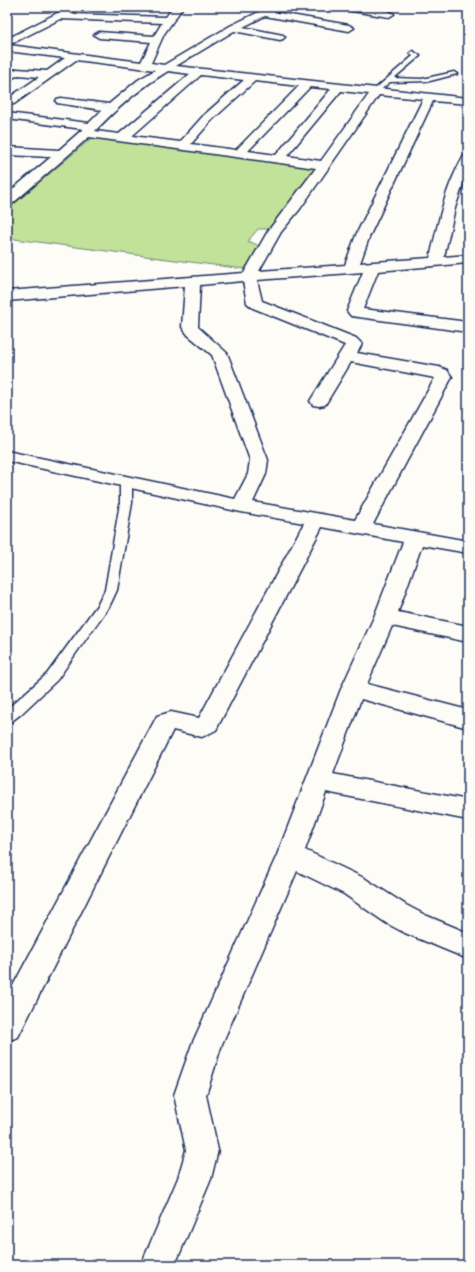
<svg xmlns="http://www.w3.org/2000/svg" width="475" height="1272" viewBox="0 0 475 1272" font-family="'Patrick Hand',sans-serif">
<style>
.green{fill:#c2e199;stroke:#6e887c}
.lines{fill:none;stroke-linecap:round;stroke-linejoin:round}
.lane-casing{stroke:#1b2f5e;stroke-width:3}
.street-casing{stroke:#1b2f5e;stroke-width:3}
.lane{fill:#fdfcf7;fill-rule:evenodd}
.street{fill:#fdfcf7;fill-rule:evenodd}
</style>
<rect width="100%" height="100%" fill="#fdfcf7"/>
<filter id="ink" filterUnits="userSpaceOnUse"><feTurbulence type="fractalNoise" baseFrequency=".025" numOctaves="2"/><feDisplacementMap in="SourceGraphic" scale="8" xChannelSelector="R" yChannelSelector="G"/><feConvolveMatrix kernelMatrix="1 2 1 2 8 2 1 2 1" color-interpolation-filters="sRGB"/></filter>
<g filter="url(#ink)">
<path class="green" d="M95,135L320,166L273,229H258L248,241L262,247L244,269L7,238V210Z"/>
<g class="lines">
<defs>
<path id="lane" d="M413,51L420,56L394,78L422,79L454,72L457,74L430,81L390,82L379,91H375V89L413,56L410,53Z
M126,478L132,481V503L117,590L110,605L57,680L21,714L12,721L7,722V709L47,674L98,604L105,590L120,503V481Z"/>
<path id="street" d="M69,7H75L77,9L70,14L166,17L173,7H183L164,34L151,63L164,65L230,26L269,7H281L273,12L349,25L354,28L349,31L265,16L243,27L283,35L285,37L283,39L280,40L234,31L176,66L468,98V104L433,101L370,235L360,263L430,258C438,224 444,190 462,159L464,156L468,155V170L455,208L444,257L468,255V263L378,271L363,309L468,322V332L351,316L347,311L363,272L257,280L262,301L356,338L362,344L357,353L439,367L447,370L452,377L373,524L468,541V553L422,545L398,612L468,626V642L392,626L367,684L468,710V728L361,699L333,774L468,800V820L326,792L305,850L364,878L406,905L425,915L468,933V959L405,933L386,923L344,894L297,871L222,1044L206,1095L218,1150L211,1179L175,1265H141L178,1178L186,1150L174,1095L192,1044L277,855L341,689L374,617L403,542L322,527L216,730L202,737L173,730L18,1037L7,1041V997L157,716L171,712L199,718L304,523L241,512L7,461V451L235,499L248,474L250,460L212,355L188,335L182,327L185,286L7,301V291L244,273L268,231L316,168L89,137L12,204L7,205V194L51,157L7,155V147L59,150L83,129L7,119V113L89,123L102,110L57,103L56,101L57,99L61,98L109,104L138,80L155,70L76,60L14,104L7,105V99L39,77L19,75L7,80V73L17,69L47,71L65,58L7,51V39ZM60,19L162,23L154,36L99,32L94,35L99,38L151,42L141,62L9,45ZM168,71L190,74L119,134L95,131C117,108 140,88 168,71ZM201,75L244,80L204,115L180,142L132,136ZM255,81L299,86L236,150L191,144L212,120ZM310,87L331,89L276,155L248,151ZM341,91L369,94L321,161L287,156ZM379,95L423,99L356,235L345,265L259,271L281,232L300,209ZM243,281L247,303L253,308L345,345L310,401L313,405L319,406L325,405L351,362L435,378L355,520L253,502L266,474L268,460L227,353L198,327L200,285Z
M341,7C353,7 385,6 394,14L389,17L346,10Z"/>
</defs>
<use href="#lane" class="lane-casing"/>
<use href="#street" class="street-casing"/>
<use href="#lane" class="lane"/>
<use href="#street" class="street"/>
</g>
</g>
<rect width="475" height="1272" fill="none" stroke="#fdfcf7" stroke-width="24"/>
<rect x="12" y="12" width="451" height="1248" fill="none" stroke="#1b2f5e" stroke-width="1.5" filter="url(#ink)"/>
</svg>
